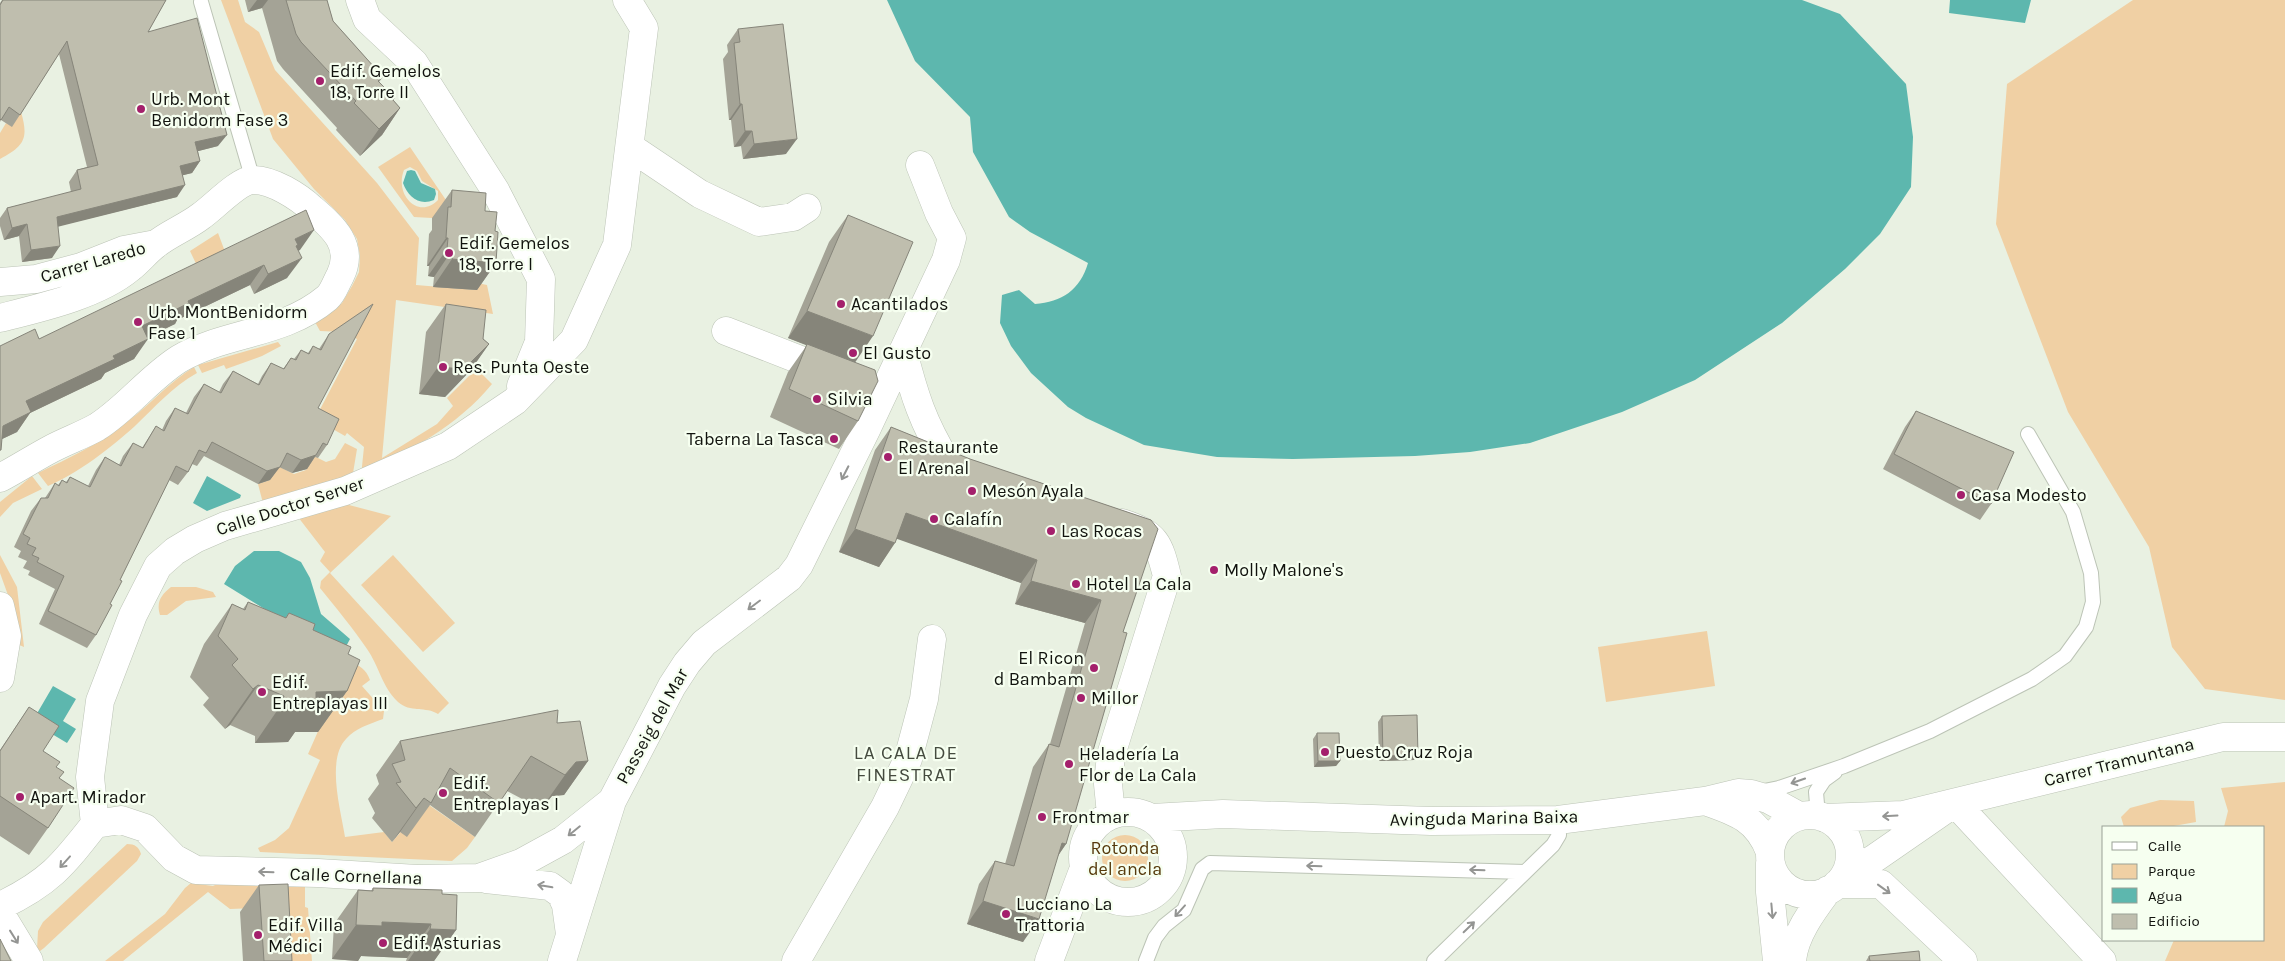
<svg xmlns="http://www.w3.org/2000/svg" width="2285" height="961" viewBox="0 0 2285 961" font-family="Karla,sans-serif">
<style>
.green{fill:#f0d0a4;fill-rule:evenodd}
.water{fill:#5db7ae}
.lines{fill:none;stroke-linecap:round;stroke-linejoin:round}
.lane-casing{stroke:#bcc4b6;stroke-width:16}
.street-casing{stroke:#bcc4b6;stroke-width:29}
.lane{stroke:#fff;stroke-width:14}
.street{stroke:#fff;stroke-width:28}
.wall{fill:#a4a396}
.shaded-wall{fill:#86857a}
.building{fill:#bfbeae;stroke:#86857a}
.oneway{stroke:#949593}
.poi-dot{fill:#a4206c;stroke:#f6fff0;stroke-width:2}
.labels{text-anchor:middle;stroke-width:4.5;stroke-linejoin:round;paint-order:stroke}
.poi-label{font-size:18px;fill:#11130e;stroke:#f6fff0;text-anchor:start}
.street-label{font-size:18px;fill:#11130e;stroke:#f6fff0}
.park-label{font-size:18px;fill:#563a0c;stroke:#f6fff0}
.neighbourhood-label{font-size:19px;letter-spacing:1px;fill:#454b3f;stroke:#f6fff0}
</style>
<rect width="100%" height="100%" fill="#e9f1e2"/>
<path class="green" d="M221,0H238L245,22L259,32L275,70L377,183L419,238L416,285L477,290V283L487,285L493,314L396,300L382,458L437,424L453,406L447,398L473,372L481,373L492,384C457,427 409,450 361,476L364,447L347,433L345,436L315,419L357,339L343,332L320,331L315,322L342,303L352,286L359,272L360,256L357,239L345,220L314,189L273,139Z
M2133,0H2285V700L2205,689L2172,647L2149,547L2068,412L1996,224L2007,84Z
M21,112C29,139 24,146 0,159V133L6,123L12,126Z
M410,147L450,206V219L414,217L378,167ZM410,167L417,171L422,181L438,191V200C419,220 394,195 404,170Z
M218,233L227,257L199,270L190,251Z
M278,342L281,346L262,356L226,369L224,365L202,373L198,365Z
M194,367L197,373C172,387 155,407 135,426C112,447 77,474 48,486L38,473C69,458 101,443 128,421C151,404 169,382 194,367Z
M345,443L357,449L352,479L264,507L258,484L270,480L278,466L294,474L306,470L314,456L326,462L335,459Z
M32,476L42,489L13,503L0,517V502Z
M351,500L349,505L391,516L330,573L449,703L438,714C426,706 410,713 398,702C382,687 379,666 367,649C353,628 336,608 320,588L321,581L330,572L320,561L325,552L298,517Z
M0,555L17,587L24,647L17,644L13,609L0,573Z
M393,555L455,623L423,652L361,585Z
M171,587H196L213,592L216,597L186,601L167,615H160C156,602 161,595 171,587Z
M1707,631L1715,686L1606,702L1598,647Z
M349,661C360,666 366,669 370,680L362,686L384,711L383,719C370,724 355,728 346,739C326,760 341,811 345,837L384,832L392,842L426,803L475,837L467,848L452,861L260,852L258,848L275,840L289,828L320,760L308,754Z
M2285,782V961H2165L2174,940H2264V827H2224L2228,811L2221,788Z
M2160,800L2194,801L2196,822L2168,827H2124L2121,817L2130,808Z
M1102 858a23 23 0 1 1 46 0a23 23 0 1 1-46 0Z
M127,844C135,844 139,847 141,854L137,861L44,948L40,951L37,949L38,931L43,922Z
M191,883L213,886L217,884H305V907L308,908L312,961H271L257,908L230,909L208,892L123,961H105L165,914L185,888Z"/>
<path class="water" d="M887,0H1802L1840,14L1906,84L1913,137L1911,187L1880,234L1845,269L1782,323L1695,380L1622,412L1530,443L1470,452L1415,456L1293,459L1217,457L1144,445L1086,418L1068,407L1031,373L1011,346L1000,323L1002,295L1019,290L1035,304C1062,302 1080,290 1088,263L1030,232L1009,217L973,152L970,117L915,61Z
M1950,0H2031L2025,23L1949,13Z
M411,170L415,171L421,183L435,189L436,194L434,200C419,206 408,197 403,183L407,171Z
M207,476L241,495L240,498L207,511L193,503Z
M254,551H279L301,562L310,578L321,614L350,639L341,656L224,584L235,566Z
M53,686L76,699L63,721L76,729L67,743L32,722Z"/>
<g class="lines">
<defs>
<path id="lane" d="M201,2L253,180
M1759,792L1779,788L1844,766L1930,731L2032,679L2065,656L2086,627L2093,602L2091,573L2073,512L2028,434
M1818,816L1816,792L1824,780L1835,772
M1146,961L1155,938L1164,926L1184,910L1202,869L1210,863L1525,872
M1434,961L1553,845L1559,835L1558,820"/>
<path id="street" d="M360,0L367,19L414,63L495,190L541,279L539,342L521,386
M630,147L700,194L759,222L793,217L807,208
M0,282L36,279L81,267L124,250L156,244
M0,318C40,308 98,295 130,268C139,261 146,252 155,245C168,234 187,227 201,216C214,207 238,181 252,180C272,179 299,197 312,209C333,227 355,246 340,276C336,283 333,293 327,298C283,335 224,332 179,359C149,378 127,408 97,427C83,435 66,441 51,449C34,458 17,469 0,478
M726,331L831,372
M903,351C914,395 923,423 947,462
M0,606L7,636L0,678
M1705,801C1737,812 1758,819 1770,852
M1955,803L2102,961
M1083 857a45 45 0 1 1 90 0a45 45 0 1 1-90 0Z
M1111,814L1108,784L1111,755L1167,576C1159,543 1156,534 1122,523
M1770 855a40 40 0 1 1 80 0a40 40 0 1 1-80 0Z
M1152,818L1223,814L1431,821L1558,820L1705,801L1738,793L1751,794L1768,799L1799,816
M1825,818L1903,815L2223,737H2285
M95,824L90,777L100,701L133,615L158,566L175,551L195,539L225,526L345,491L448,446L515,401L574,340L617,245L644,28L627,0
M95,824L121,820L145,828L174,858L196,870L318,873L417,879L479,878L521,863L563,840L612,801
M1770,863V892L1777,961
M1844,876L1875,858L1943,811
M486,879L550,886L561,894L566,905L570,934
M1837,884H1881L1963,961
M0,906C49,883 63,865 95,824
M0,913L29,961
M562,961L612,801L672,686L687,663L704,643L789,578L799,565L866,430L946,260L952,238L939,213L920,165
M796,961L885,807L908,759L924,699L932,639
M1049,961L1084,868
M1792,961C1794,935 1813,910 1828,890"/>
</defs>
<use href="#lane" class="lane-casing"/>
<use href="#street" class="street-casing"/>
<use href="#lane" class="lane"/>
<use href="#street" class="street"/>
</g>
<path class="wall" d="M2,0H166L148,32L218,146L198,151L200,161L192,173L183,175L177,197L58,226L52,258L22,262L19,236L4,240L0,226V218L7,208L71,192L69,182L77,170L87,167L59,54L12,127L1,120L0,122V3Z
M245,0H327L333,21L383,77L379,82L395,98L393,100L400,108L382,135L360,156L336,130L337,128L283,69L277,61L262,8L248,12Z
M738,29L786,154L743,159L741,146L734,147L731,120H729L723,59L728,52L727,45Z
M452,190L485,211L495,231L496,263L477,290L433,287L434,277L428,276L429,266H427L429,234L432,230V218Z
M848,215L854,362L858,421L839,449L770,417L788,372L807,345L788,338L829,242Z
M300,250L298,251L287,278L254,294L250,285L177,320L175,324L147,337L134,359L105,373L101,379L30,413L17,432L2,439L1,450L0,451V346L39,339Z
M446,304L489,344L470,371L445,397L419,394L426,332Z
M329,334L318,408L327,445L318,458L315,457L307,469L292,473L279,467L270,480L258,484L204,456L197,466L192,464L188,472L178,485L169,480L120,580L96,635L87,648L39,624L55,589L28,575L30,571L23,568L27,561L18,557L21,551L14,547L31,511L41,498H45L55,483L58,485L62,480L66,482L70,477L88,486L96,470L105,457L119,465L123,456L133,443L142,448L156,426L162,430L166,421L175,408L186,413L194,397L204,384L219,392L223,384L233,371L258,384L262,376L271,363L283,369L291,358L294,359L301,350L308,353L313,346L319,349Z
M1916,411L1991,504L1980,520L1883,469L1905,427Z
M891,427L970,459L1151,520L1123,632L1066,844L1058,856L1023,942L967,924L979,884L995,861L1005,864L1033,767L1049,744H1050L1085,623L1015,604L1021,583L897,538L879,567L839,552L875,450Z
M248,602L285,618L289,613L348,654L347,691L318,732H295L288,742L255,743V736L230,725L225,729L203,705L209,698L190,677L204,644L232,604L243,609Z
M29,707L43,751L56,767L59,778L48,828L29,855L0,836V750Z
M1382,716L1414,760L1379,761L1378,722Z
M557,723L588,761L564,795L552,796L541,809L507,791L475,837L430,805L407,837L400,832L392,842L372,818L375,813L368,799L379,784L376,775L400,741Z
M1317,733L1340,761L1336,766L1314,767L1313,739Z
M259,885L292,961H243L240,912Z
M373,888L442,894L456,930L434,961H406L407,958L361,956L358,961L332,959L334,924L358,890L371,891Z
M1869,956L1920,961H1866Z"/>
<path class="shaded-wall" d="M257,0H268L262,8L248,12Z
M740,104H742L731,120H729Z
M400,108L382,135L360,156L379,129Z
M745,131H752L741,146L734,147Z
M227,135L218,146L187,154L195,142Z
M797,139L786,154L743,159L754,144Z
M200,161L192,173L172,178L180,166Z
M185,185L177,197L49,229L57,217Z
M27,224L19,236L4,240L12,228Z
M314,230L300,250L292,254L295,239Z
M446,238H448L429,266H427Z
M60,246L52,258L22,262L31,250Z
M447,249H453L434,277L428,276Z
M302,258L287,278L254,294L268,274Z
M452,259L496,263L477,290L433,287Z
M264,265L250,285L177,320L175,324L128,347L142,326L188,301Z
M807,311L873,336L854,364L788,338Z
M148,339L134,359L105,373L101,379L30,413L17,432L0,440L3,426L26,401L113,356Z
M489,344L470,371L445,397L419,394L438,367Z
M316,455L307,469L292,473L301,460Z
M280,467L270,480L258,484L267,471Z
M906,513L1037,560L1021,583L889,536Z
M855,529L895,543L879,567L839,552Z
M1031,581L1101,600L1085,623L1015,604Z
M258,685L230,725L225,729L253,689Z
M347,691L318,732H295L288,742L255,743L283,702L316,692Z
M1418,755L1414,760L1379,761L1383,756Z
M588,761L564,795L552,796L541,809L565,775L576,762Z
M1318,761H1340L1336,766L1314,767Z
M424,798L400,832L392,842L416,808Z
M1062,843L1066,844L1050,867Z
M983,901L1039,919L1023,942L967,924Z
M382,922L431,924L407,958L361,956L358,961L332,959L356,925Z
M430,929L456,930L434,961H408Z"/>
<path class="building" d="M3,0H166L148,32L197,18L227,135L195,142L200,161L180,166L185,185L57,217L60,246L31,250L27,224L12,228L7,208L81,189L77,170L98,165L67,41L20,115L9,107L1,120L0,119V5Z
M286,0H327L333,21L383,77L378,81L395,98L393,100L400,108L379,129L354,103L356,101L301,42L296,34Z
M783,24L797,139L754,144L752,131H745L742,104H740L734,43L740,42L738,29Z
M452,190L486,193L485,211L497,212L495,231L498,232L496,263L452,259L453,249H447L448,238H446L448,207H451Z
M306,210L314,230L295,239L298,245L296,246L302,258L268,274L264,265L188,301L189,303L142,326L148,339L113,356L115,359L26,401L31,412L3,426L1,450H0V346L35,329L39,339Z
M848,215L913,242L873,336L807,311Z
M373,304L318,408L339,419L327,445L323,443L316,455L301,460L287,453L280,467L267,471L212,442L206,453L199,450L188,472L176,466L120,580L122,581L110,604L112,605L96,635L48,611L64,576L37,562L39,558L32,555L36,548L27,544L30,538L23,534L41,498H48L55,483L59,486L62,480L67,483L70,477L90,487L105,457L121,466L133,443L143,448L156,426L164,431L175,408L188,414L204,384L221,393L233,371L259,385L271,363L284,369L291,358L296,360L301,350L309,354L313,346L321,350L329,334Z
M446,304L486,310L483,339L489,344L464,369L438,367Z
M807,344L875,370L878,381L858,421L789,389Z
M1916,411L2014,452L1991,504L1894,454Z
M891,427L970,459L1151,520L1158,529L1123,632L1127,633L1066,844L1062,843L1039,919L983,901L995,861L1014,866L1049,744L1059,747L1101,600L1031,581L1037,560L906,513L895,543L855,529Z
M248,602L286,618L289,613L315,624L313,630L351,647L348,654L360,660L347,691L316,692V702H283L284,696L258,685L253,689L232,665L238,659L218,636L232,604L245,610Z
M29,707L59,726L43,751L60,762L56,767L64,772L59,778L74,788L48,828L0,796V751Z
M558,710L557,723L580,721L588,761L576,762L565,775L531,756L499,803L450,768L431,803L424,798L416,808L396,783L401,782L392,764L405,760L400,741Z
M1417,715L1418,755L1383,756L1382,716Z
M1317,733H1339L1340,761H1318Z
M288,884L292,961H264L259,885Z
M373,888L442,890V894L457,895L456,930L430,929L431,924L382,922V926L356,925L358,890L373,891Z
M0,939L11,961H0Z
M1919,951L1920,961H1870L1869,956Z"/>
<defs><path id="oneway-shaft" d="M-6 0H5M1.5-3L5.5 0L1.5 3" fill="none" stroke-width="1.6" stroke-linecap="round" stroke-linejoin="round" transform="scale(1.25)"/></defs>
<g class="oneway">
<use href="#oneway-shaft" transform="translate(845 473) rotate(117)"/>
<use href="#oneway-shaft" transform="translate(754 605) rotate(143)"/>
<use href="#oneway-shaft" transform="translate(1798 781) rotate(161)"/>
<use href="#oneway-shaft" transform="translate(1890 816) rotate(177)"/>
<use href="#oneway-shaft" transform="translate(574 831) rotate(141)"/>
<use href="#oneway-shaft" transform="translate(65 862) rotate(132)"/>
<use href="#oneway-shaft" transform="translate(1314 866) rotate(-178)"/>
<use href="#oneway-shaft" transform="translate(1477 870) rotate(-178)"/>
<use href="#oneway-shaft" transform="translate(266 872) rotate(-178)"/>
<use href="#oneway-shaft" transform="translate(545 886) rotate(-170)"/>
<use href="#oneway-shaft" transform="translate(1884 889) rotate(36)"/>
<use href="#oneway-shaft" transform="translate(1180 911) rotate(132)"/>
<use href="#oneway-shaft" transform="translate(1772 911) rotate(85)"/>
<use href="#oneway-shaft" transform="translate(1469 927) rotate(-44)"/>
<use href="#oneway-shaft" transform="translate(14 937) rotate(58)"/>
</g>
<g class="poi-dot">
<circle cx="320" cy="81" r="5"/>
<circle cx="141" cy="109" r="5"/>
<circle cx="449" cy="253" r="5"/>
<circle cx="841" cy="304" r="5"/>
<circle cx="138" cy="322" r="5"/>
<circle cx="853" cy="353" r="5"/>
<circle cx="443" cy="367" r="5"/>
<circle cx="817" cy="399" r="5"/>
<circle cx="834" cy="439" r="5"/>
<circle cx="888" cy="457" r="5"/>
<circle cx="972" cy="491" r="5"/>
<circle cx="1961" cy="495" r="5"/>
<circle cx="934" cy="519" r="5"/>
<circle cx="1051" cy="531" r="5"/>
<circle cx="1214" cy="570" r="5"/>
<circle cx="1076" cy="584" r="5"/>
<circle cx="1094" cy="668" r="5"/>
<circle cx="262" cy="692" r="5"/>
<circle cx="1081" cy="698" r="5"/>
<circle cx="1325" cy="752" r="5"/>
<circle cx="1069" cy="764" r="5"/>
<circle cx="443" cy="793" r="5"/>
<circle cx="20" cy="797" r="5"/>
<circle cx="1042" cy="817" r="5"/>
<circle cx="1006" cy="914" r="5"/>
<circle cx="258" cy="935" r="5"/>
<circle cx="383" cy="943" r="5"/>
</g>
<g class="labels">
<g class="poi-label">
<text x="330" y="77">Edif. Gemelos<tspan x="330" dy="21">18, Torre II</tspan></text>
<text x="151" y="105">Urb. Mont<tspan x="151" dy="21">Benidorm Fase 3</tspan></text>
<text x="459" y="249">Edif. Gemelos<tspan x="459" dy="21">18, Torre I</tspan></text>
<text x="851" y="310">Acantilados</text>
<text x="148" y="318">Urb. MontBenidorm<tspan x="148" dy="21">Fase 1</tspan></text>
<text x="863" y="359">El Gusto</text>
<text x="453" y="373">Res. Punta Oeste</text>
<text x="827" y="405">Silvia</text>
<text x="824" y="445" text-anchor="end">Taberna La Tasca</text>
<text x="898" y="453">Restaurante<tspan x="898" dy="21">El Arenal</tspan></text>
<text x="982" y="497">Mesón Ayala</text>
<text x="1971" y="501">Casa Modesto</text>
<text x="944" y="525">Calafín</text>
<text x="1061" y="537">Las Rocas</text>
<text x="1224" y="576">Molly Malone's</text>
<text x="1086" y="590">Hotel La Cala</text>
<text x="1084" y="664" text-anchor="end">El Ricon<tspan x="1084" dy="21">d Bambam</tspan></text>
<text x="272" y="688">Edif.<tspan x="272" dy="21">Entreplayas III</tspan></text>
<text x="1091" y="704">Millor</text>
<text x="1335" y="758">Puesto Cruz Roja</text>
<text x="1079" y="760">Heladería La<tspan x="1079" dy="21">Flor de La Cala</tspan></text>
<text x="453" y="789">Edif.<tspan x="453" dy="21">Entreplayas I</tspan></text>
<text x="30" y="803">Apart. Mirador</text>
<text x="1052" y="823">Frontmar</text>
<text x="1016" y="910">Lucciano La<tspan x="1016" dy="21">Trattoria</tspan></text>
<text x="268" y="931">Edif. Villa<tspan x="268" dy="21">Médici</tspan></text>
<text x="393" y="949">Edif. Asturias</text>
</g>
<g class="street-label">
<text transform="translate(93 262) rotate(-16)" y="6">Carrer Laredo</text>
<text transform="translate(290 506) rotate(-18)" y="6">Calle Doctor Server</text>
<text transform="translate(652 726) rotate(-61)" y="6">Passeig del Mar</text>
<text transform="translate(2119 762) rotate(-14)" y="6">Carrer Tramuntana</text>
<text transform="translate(1484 818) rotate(-1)" y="6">Avinguda Marina Baixa</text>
<text transform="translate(356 876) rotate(2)" y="6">Calle Cornellana</text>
</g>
<g class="park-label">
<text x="1125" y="854">Rotonda<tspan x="1125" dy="21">del ancla</tspan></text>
</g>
<g class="neighbourhood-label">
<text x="906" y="759">LA CALA DE<tspan x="906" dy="22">FINESTRAT</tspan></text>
</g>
</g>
<rect x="2102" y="826" width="162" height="115" fill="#f6fff0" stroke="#9aa196"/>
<rect x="2112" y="842" width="25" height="8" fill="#ffffff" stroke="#9aa196"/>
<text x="2148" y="851" font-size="15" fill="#11130e">Calle</text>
<rect x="2112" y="864" width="25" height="15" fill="#f0d0a4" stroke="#9aa196"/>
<text x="2148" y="876" font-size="15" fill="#11130e">Parque</text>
<rect x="2112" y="888" width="25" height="15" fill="#5db7ae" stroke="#9aa196"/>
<text x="2148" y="901" font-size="15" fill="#11130e">Agua</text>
<rect x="2112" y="914" width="25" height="15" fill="#bfbeae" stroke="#9aa196"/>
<text x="2148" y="926" font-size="15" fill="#11130e">Edificio</text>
</svg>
